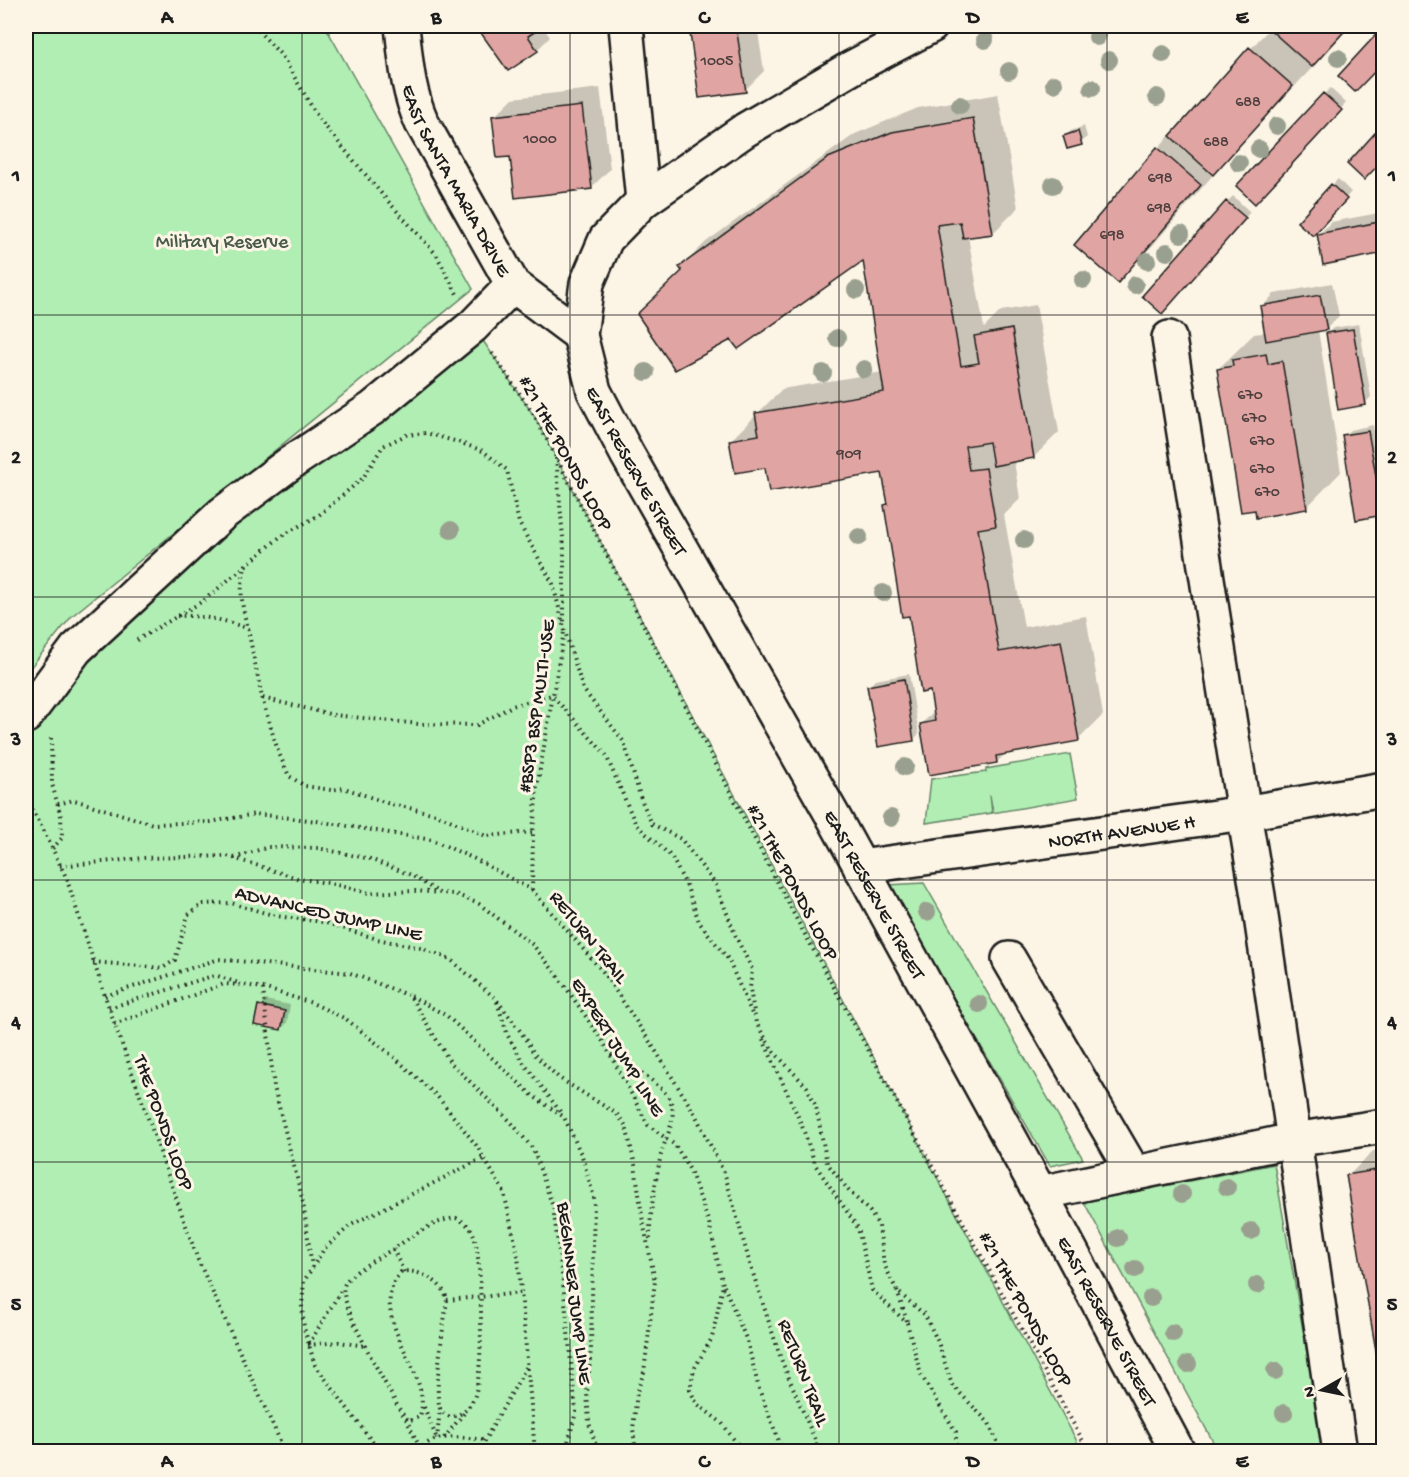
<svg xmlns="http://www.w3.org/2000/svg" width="1409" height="1477" viewBox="0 0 1409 1477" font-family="'Gochi Hand',sans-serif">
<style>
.green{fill:#b1eeb3;stroke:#668568;stroke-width:1.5}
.shadow{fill:#0003}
.building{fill:#e0a5a2;stroke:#1c1c1c;stroke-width:1.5}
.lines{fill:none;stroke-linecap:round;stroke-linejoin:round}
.minor-casing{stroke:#1c1c1c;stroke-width:38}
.path{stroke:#1c1c1c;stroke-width:4;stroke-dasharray:1.5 4.5;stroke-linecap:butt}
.minor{stroke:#fcf5e5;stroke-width:33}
.tree{fill:#9aa08f}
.grid{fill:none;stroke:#1c1c1c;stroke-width:1.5;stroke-opacity:0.55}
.labels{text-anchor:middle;stroke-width:6;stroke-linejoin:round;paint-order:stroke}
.number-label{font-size:16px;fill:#4d3e3e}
.street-label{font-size:20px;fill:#1c1c1c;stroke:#fcf5e5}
.park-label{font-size:20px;fill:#495b49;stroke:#fcf5e5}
.neatline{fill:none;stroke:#1c1c1c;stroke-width:2}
.grid-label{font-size:20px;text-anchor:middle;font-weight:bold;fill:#1c1c1c}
</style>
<rect width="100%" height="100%" fill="#fcf5e5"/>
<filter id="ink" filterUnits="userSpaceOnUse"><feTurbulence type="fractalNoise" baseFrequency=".0167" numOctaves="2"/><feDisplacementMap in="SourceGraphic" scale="12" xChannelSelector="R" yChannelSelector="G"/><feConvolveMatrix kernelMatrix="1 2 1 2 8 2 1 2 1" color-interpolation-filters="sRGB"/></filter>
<g filter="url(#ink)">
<path class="green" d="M26,26H325L473,289L72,616L26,673Z
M473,326L534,416L1082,1451H26V716L76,649Z
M1070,754L1078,798L993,813L990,795L992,813L926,823L931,779L986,772V769Z
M924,883L1083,1159L1050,1166L888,885Z
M1274,1164L1324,1451H1218L1084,1202Z"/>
<path class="shadow" d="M478,26H542L550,37L537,50L508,69Z
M690,26H757L764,71L745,90L701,97Z
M1268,26H1351L1224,162L1153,245L1118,281L1076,245L1158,148L1270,28Z
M600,88L610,169L591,188L512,155L494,117L513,98Z
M1330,88L1346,103L1255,202L1238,186Z
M998,94L1018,208L993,233L968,236L984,328L1001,311L1036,305L1059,432L1034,457L1014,461L1020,499L1004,515L1024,627L1086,616L1103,715L1078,740L1006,753L997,762L921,724L935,711L932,690L910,615L885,505L889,501L884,471L731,440L782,389L883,372L864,259L684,270L681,267L706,242L855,134L918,108Z
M1084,126L1087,137L1081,143L1065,136L1071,131Z
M1338,179L1351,192L1319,228L1332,185Z
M1233,196L1250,212L1168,306L1227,202Z
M1384,212V251L1318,235L1331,222Z
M1332,283L1339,316L1326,329L1318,330L1341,472L1306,508L1218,369L1254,334L1262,333L1266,329L1262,307L1274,294Z
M1359,324L1371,397L1365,403L1327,334L1333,328Z
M1373,425L1384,483V512L1382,513L1344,436L1350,430Z
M909,674L919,734L913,740L869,686L875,680Z
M265,1000L290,1005L287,1023L281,1029L260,1006Z
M1384,1149V1388L1348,1176L1373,1151Z"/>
<path class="building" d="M476,26H544L528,36L538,51L508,71Z
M689,26H736L746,92L699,98Z
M1266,26H1349L1312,67Z
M1384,26V62L1355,92L1338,76Z
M1249,47L1293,86L1213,175L1170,136Z
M1323,93L1342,110L1255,204L1236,186Z
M582,106L592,189L515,198L510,157L497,158L492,116Z
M973,118L993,234L963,238L960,222L937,225L961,366L979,363L974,336L1012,329L1034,458L993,466L989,442L965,446L969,470L986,468L996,526L978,529L999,652L1061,641L1079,741L996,756L997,763L929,775L920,724L935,721L930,691L921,693L909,616L902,617L884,505L888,504L882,473L769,492L765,468L735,473L729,440L759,435L755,413L884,392L863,261L738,349L731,340L675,370L637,314L682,271L679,267L828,158L892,132Z
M1384,123V159L1364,180L1347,164Z
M1078,131L1082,145L1067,149L1063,136Z
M1157,147L1201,185L1118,283L1074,245Z
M1331,184L1347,199L1313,236L1297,222Z
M1226,201L1246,218L1162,314L1142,296Z
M1379,222L1384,253L1323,265L1317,234Z
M1320,295L1327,330L1266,341L1260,306Z
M1353,329L1366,405L1338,410L1326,333Z
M1266,354L1268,364L1282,361L1307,509L1256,518L1255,510L1241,512L1217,369L1233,366L1232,360Z
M1368,431L1383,515L1356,520L1342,435Z
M904,679L914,741L878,747L867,686Z
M258,1005L285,1011L281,1030L254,1025Z
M1382,1169H1384V1398L1346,1175Z"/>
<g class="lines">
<defs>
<g id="minor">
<path id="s1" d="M402,26C406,62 407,89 422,123L513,285L580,335"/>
<path d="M626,26L643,201"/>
<path id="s2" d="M931,26L853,67L745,130L643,201L606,239L587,283L580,335L594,391L627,454L834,818L1040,1193L1178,1452"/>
<path d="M1169,338L1244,813L1258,896L1340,1452"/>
<path d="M26,716L76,649L222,514L289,464L373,408L473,326L513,285"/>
<path id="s3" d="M860,867L1244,813L1384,789"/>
<path d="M1009,959L1134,1173"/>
<path d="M1040,1193L1294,1140L1384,1126"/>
</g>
</defs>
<use href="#minor" class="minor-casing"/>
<path class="path" d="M254,26L282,56L319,119L386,199L436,254L458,296
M492,353L534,415L797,920L1089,1452
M556,458L564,549V622
M246,564C239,590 241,604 248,629
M177,616C199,615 228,620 248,629L262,698L334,715L419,724L477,725L512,706L552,695L606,755L636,825L671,856L687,887L699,922L728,959L753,1016
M137,640L203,601L280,537L319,515L363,478L383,446L406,435L426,433L458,442L483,451L507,470L519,523L553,584L564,628L583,689L624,742L641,799L652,824L681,839L716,885L737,939L752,969L750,989L756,1023L774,1052L807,1087L816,1107L827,1163L849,1191L870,1212L879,1226L884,1264L897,1291L925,1315L938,1342L952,1385L989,1423L1002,1452
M262,698L278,751L289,776L305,786L331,790L344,788L387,803L436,814L486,836L533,832
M51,738L52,784L61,816L62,838L52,849
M26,799L41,825L66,877L105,996L198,1260L285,1452
M58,804L74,800L153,824L210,822L256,814L317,821L432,840L477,860L532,890L603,972L652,1045L695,1114L725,1175L750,1264L781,1359L820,1452
M234,858L268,847L318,848L370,859L411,875L438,892
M60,866L144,858L227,856L300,879L329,883L369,893L415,891L455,894L479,904L533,945L558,976L604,1043L648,1125L675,1145L690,1170L709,1223L723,1285L712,1338L694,1369L690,1390L697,1404L722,1423L743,1452
M532,890L533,832L537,787L564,632
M93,962L163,968L175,960L188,915L203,904L231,903L276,916L323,922L377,939L421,948L450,959L496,999L521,1032L535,1055L559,1078L617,1114L626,1126L635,1165L642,1216L655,1281L644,1372L637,1392L633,1429L635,1445L642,1452
M263,989L274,1087L303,1202L312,1267
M105,996L219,959L350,973L410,996L450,1062L511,1122L533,1149L553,1207L563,1282L576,1412L567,1446L568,1452
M411,996L447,1016L533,1096L564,1117L582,1156L594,1197L591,1349L587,1393L589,1423L598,1452
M497,1002L508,1036L523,1062L562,1114
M109,1008L209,977L218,976L241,984
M114,1024L224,984L244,985L263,988L312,1003L346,1019L394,1057L437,1096L476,1145L504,1192L518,1256L535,1452
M763,1039L801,1123L816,1166L858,1228L872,1290L907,1323L921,1375L956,1432V1452
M611,1054C628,1065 661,1082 670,1100C679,1119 663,1141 660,1159C655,1186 649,1215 650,1243
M456,1218C463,1221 470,1226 473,1233C483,1257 484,1374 474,1398C469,1409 462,1415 450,1417C446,1415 442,1413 440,1408C433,1387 444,1324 447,1300C444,1282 418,1268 401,1272C363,1317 434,1371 420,1416L410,1421L405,1418L398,1407C388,1387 338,1303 344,1286C348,1273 379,1258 391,1250C410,1238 433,1220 456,1218Z
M393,1249L404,1272
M724,1286L747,1341L759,1389L783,1452
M897,1291L907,1321
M447,1300L521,1293
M309,1344L342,1289
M308,1345L339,1342L365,1346
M424,1407L437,1439
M406,1419L420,1448
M444,1438L465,1412
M437,1439L440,1408
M380,1452L315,1365L304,1328L302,1306L304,1281L324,1249L351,1225L483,1158
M420,1452C429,1431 467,1438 485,1440
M478,1452L527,1366"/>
<use href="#minor" class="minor"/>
</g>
<g class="tree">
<circle cx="1097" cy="37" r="9"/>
<circle cx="985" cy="40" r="9"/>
<circle cx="1163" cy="54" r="9"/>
<circle cx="1338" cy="58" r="9"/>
<circle cx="1109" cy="60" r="9"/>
<circle cx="1009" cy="71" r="9"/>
<circle cx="1054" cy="84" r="9"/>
<circle cx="1092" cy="88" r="9"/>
<circle cx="1157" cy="97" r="9"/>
<circle cx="960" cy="105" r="9"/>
<circle cx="1277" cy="126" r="9"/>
<circle cx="1259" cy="149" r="9"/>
<circle cx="1239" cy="163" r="9"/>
<circle cx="1053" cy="185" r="9"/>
<circle cx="1181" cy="234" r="9"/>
<circle cx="1167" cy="252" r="9"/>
<circle cx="1147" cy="261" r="9"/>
<circle cx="1083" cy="280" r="9"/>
<circle cx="1135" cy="285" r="9"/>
<circle cx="856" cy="290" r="9"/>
<circle cx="837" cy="338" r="9"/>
<circle cx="864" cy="369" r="9"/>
<circle cx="646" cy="372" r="9"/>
<circle cx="823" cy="373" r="9"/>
<circle cx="451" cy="530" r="9"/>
<circle cx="859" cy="537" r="9"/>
<circle cx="1024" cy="540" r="9"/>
<circle cx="883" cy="593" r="9"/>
<circle cx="905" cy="767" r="9"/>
<circle cx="891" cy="818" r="9"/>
<circle cx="927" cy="912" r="9"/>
<circle cx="979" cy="1004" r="9"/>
<circle cx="1227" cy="1187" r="9"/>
<circle cx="1182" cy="1194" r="9"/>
<circle cx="1251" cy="1231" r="9"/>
<circle cx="1118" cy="1238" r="9"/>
<circle cx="1135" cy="1269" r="9"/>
<circle cx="1257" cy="1285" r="9"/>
<circle cx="1151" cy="1298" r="9"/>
<circle cx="1173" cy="1333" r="9"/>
<circle cx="1188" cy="1364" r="9"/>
<circle cx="1275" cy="1371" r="9"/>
<circle cx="1284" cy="1413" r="9"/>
</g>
</g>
<path class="grid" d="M302,26V1452M570,26V1452M839,26V1452M1107,26V1452M26,315H1384M26,597H1384M26,880H1384M26,1162H1384"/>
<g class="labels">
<g class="number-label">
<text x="717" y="65">1005</text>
<text x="1248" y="106">688</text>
<text x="540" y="143">1000</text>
<text x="1216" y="146">688</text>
<text x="1160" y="182">698</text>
<text x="1159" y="212">698</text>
<text x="1112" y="239">698</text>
<text x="1250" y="399">670</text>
<text x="1254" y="422">670</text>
<text x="1262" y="445">670</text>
<text x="849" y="458">909</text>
<text x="1262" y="473">670</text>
<text x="1267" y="496">670</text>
</g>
<g class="street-label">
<text dy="7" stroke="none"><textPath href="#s1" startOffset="166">EAST SANTA MARIA DRIVE</textPath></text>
<text transform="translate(567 452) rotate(61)" y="7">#21 THE PONDS LOOP</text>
<text dy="7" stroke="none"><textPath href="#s2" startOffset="639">EAST RESERVE STREET</textPath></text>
<text transform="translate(535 706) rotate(-82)" y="7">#BSP3 BSP MULTI-USE</text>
<text dy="7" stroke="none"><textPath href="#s3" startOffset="264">NORTH AVENUE H</textPath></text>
<text transform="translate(794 881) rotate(62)" y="7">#21 THE PONDS LOOP</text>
<text dy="7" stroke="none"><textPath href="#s2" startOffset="1125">EAST RESERVE STREET</textPath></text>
<text transform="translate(329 912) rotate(13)" y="7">ADVANCED JUMP LINE</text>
<text transform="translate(590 936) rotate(51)" y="7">RETURN TRAIL</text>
<text transform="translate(619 1046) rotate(58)" y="7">EXPERT JUMP LINE</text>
<text transform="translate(165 1122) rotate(70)" y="7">THE PONDS LOOP</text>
<text transform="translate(576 1293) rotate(83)" y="7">BEGINNER JUMP LINE</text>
<text transform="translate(1027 1308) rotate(61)" y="7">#21 THE PONDS LOOP</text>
<text dy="7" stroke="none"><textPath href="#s2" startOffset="1611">EAST RESERVE STREET</textPath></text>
<text transform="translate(805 1372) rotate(69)" y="7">RETURN TRAIL</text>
</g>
<g class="park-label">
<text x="222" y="247">Military Reserve</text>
</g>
</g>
<rect width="1409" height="1477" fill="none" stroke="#fcf5e5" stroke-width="66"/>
<g transform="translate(1322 1390) rotate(261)" stroke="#fcf5e5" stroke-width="4.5" paint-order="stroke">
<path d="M0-4.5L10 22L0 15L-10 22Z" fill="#1c1c1c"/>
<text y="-9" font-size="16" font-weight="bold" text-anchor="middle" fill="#1c1c1c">N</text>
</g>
<rect x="33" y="33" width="1343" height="1411" class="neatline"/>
<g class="grid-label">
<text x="167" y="23">A</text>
<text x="436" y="23">B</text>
<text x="704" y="23">C</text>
<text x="973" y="23">D</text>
<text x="1242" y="23">E</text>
<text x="16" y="181">1</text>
<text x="1392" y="181">1</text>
<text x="16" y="463">2</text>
<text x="1392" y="463">2</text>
<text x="16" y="745">3</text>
<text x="1392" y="745">3</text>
<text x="16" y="1028">4</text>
<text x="1392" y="1028">4</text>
<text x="16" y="1310">5</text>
<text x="1392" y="1310">5</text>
<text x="167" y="1467">A</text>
<text x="436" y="1467">B</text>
<text x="704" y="1467">C</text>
<text x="973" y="1467">D</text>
<text x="1242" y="1467">E</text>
</g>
</svg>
